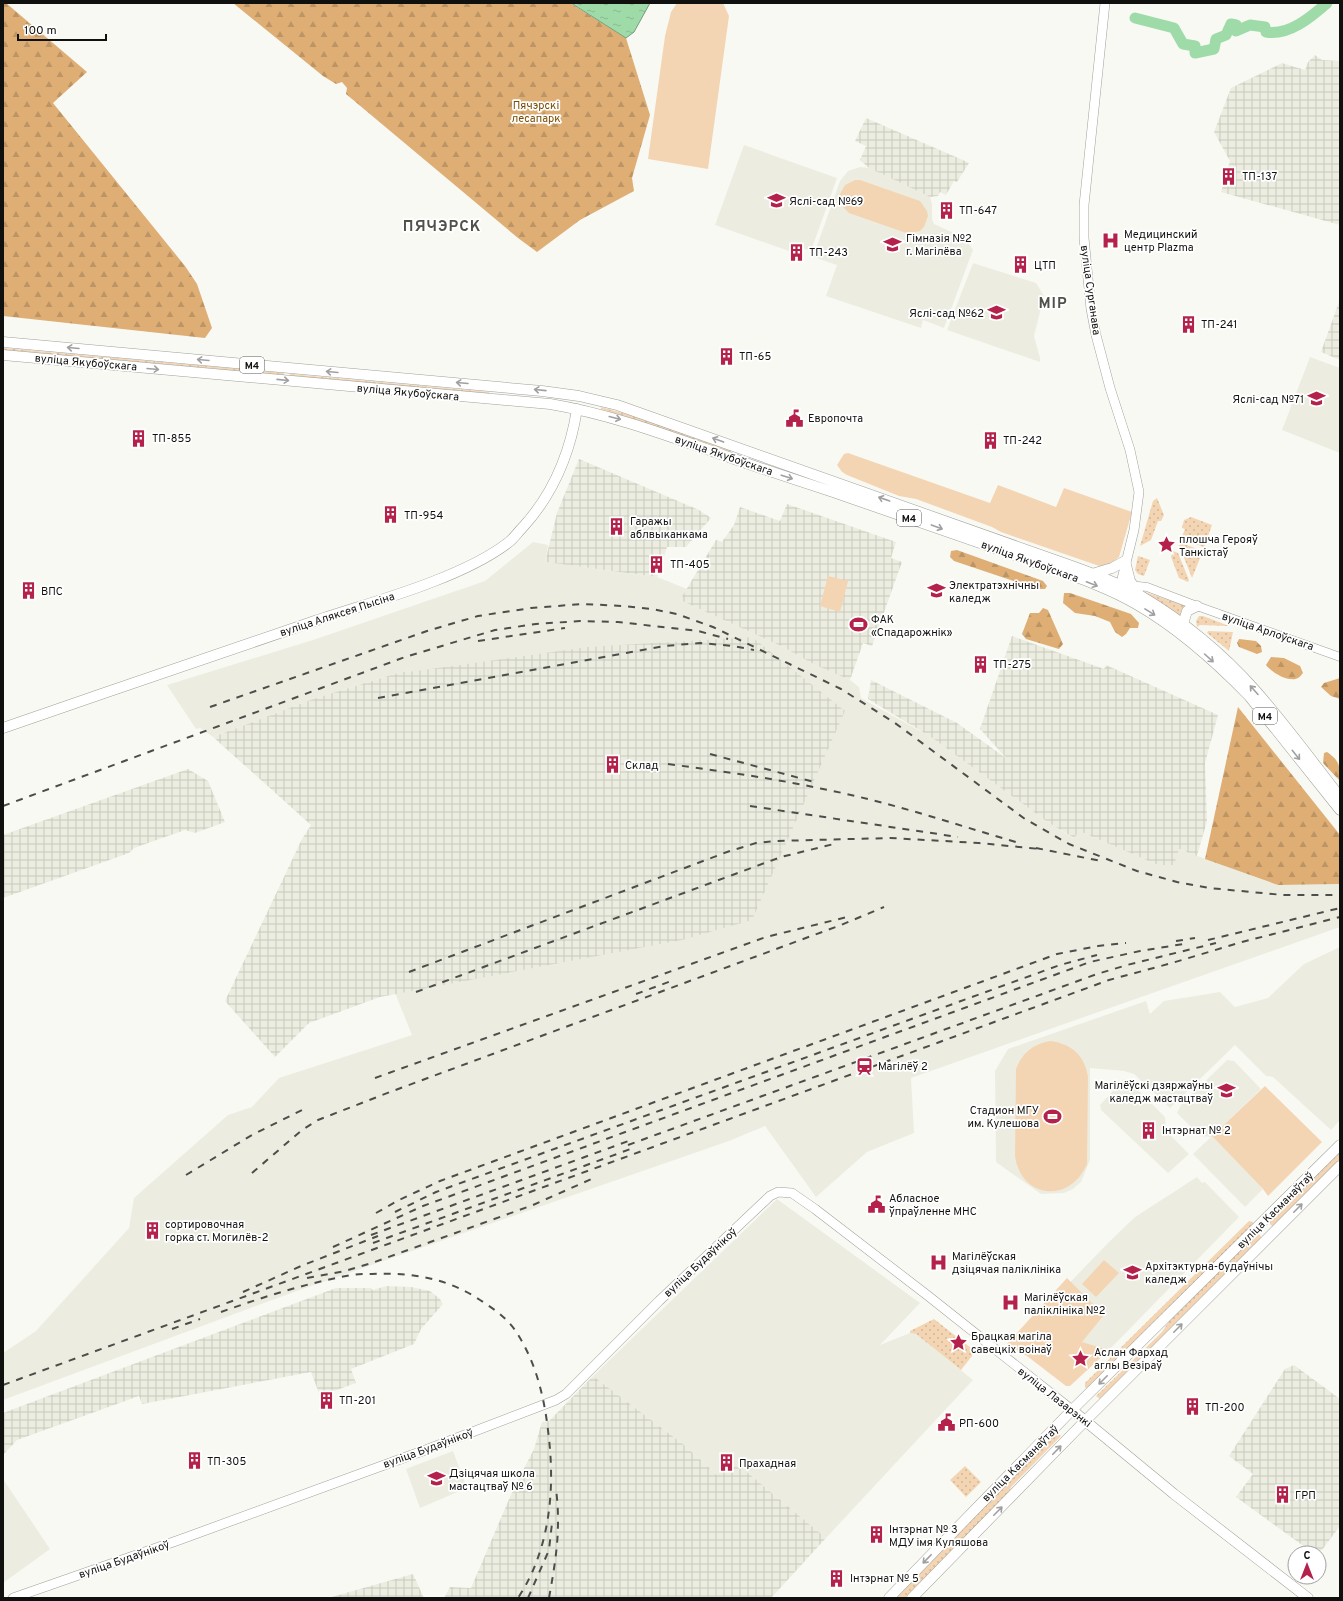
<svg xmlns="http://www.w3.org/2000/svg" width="1343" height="1601" viewBox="0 0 1343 1601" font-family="Overpass,sans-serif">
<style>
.built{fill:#ecede0}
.industrial{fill:url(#industrial-grid)}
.grass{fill:url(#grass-dots)}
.forest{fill:url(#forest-firs)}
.park{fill:#f4d5b3}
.water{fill:url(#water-ripples);stroke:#749e7b}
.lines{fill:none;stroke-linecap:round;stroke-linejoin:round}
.river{stroke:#9fdba9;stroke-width:11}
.tertiary-casing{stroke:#a0a09b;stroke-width:9}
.secondary-casing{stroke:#a0a09b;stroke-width:10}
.primary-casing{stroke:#a0a09b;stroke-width:11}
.tertiary{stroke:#fff;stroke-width:8}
.secondary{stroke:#fff;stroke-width:9}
.primary{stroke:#fff;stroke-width:10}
.rail{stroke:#4d4e4b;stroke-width:2;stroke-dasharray:7 7;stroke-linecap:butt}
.oneway{stroke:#9fa09f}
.labels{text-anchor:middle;stroke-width:3.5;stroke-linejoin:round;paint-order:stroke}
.shield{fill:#fff;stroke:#585857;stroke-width:1}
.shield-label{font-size:10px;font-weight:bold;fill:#10110f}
.park-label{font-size:11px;fill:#7a4c03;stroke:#fff}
.poi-label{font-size:11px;fill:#10110f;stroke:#fff;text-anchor:start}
.street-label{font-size:11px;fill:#10110f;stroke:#fff}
.district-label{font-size:15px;font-weight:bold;letter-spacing:1px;fill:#50514c;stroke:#fff}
</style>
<defs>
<pattern id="industrial-grid" width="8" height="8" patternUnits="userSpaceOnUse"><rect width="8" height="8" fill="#ecede0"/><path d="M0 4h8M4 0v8" fill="none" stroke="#c9cabf"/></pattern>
<pattern id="grass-dots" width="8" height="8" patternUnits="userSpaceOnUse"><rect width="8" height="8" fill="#f4d5b3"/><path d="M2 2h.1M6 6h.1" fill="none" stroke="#d0b699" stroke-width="1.8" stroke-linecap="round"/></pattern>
<pattern id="forest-firs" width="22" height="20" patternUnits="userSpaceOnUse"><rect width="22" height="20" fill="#deae75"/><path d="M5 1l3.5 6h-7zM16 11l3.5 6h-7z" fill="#bd9564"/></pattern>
<pattern id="water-ripples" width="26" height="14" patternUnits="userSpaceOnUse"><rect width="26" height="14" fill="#9fdba9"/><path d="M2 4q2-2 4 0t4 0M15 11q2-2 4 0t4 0" fill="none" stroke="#88bb90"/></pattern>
</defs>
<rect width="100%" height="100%" fill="#f9f9f4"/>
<path class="built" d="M744,145L837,178L811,251L791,244L789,251L715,225Z
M860,167L869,168L930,197L932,204V219L934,224L965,238L973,250L944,328L923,320L921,328L826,296L837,265L813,257L840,181L848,171Z
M973,263L1036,283L1044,296L1034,336L1040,358V362L947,330Z
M1310,357L1340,368V453L1282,430Z
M533,542L548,545L545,562L657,577L687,589L680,600L783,647L815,665L850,680L859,687L861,698L931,737L1049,823L1073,838L1079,831L1158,865L1178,849L1278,885L1340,884V927L911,1078L914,1133L867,1152L816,1197L765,1126L729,1141L294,1292L3,1400V1353L36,1331L129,1228L134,1198L228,1115L252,1107L279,1078L412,1035L343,864L416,671L401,672L313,699L213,737L200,728L196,729L167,685L316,639L485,581Z
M1340,947V1120L1331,1130L1273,1077L1266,1076L1235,1045L1170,1108L1134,1074L1124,1071L1090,1068V1160L1081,1182L1073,1189L1064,1193L1041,1194L996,1162L995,1071L1008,1049L1146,1001L1150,1014L1164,1001L1220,992L1235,1007L1268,998L1304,964Z
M1227,1060L1234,1061L1261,1089L1212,1136L1263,1189L1245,1207L1193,1154L1211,1137L1200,1136L1177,1113L1181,1105Z
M1124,1079H1127L1165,1117L1166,1131L1189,1154L1168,1173L1101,1110L1100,1105Z
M1197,1177L1202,1183L1205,1182L1239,1217L1109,1350L1081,1342L1050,1303L1110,1241L1135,1217Z
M777,1199L920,1303L880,1345L910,1333L916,1334L973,1380L826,1538L730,1458L717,1475L683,1444L593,1376Z
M453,1451L467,1488L420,1508L406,1469Z
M3,1479L50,1549L3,1583Z"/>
<path class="industrial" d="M1315,55L1322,60L1340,61V225L1221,192L1230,161L1214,132L1231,88L1282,63L1305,70L1308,62Z
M866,118L965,161L969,163L957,182L954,181L946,195L940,192L938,196L930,197L869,168L860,160L866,146L855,141Z
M1340,299V360L1321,352Z
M579,459L699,510L711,518L686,547H667L657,577L545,562L557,513Z
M787,504L896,542L891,558L902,562L872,646L863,643L850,680L815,665L783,647L680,600L716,540L722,542L734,525L740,507L780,521Z
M1012,636L1104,669L1106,665L1218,715L1205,763L1207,821L1197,856L1179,849L1174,865H1158L1079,831L1074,838L1049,823L931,737L868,699L871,680L957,723L1006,758L980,729Z
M752,637L845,711L752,920L682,940L380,997L309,1023L275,1057L225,1001L302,839L311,825L213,737L313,699L401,672L416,671L588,647Z
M188,769L208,781L225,822L195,833L185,830L134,848L129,853L3,898V835Z
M387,1286L411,1287L430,1291L440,1299L443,1304L421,1329L414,1344L351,1369L356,1383L320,1396L311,1372L142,1404L139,1396L17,1440L3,1455V1413L336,1288H371L372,1290Z
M1294,1365L1340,1399V1526L1319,1554L1313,1553L1236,1497L1253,1474L1229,1456L1285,1369Z
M593,1376L683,1444L717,1475L730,1458L826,1538L771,1598H444L450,1587L471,1588L513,1490L534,1449L542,1422L549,1421Z
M413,1574L424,1598H328Z"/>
<path class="grass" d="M3,348L284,373V375L3,350Z
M290,374L489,392V394L290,376Z
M601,407L644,419L732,450L731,452L643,422L601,409Z
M1157,498L1164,515L1161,521H1158L1151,540L1140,546L1153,501Z
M1191,517L1212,525L1204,547L1181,539L1185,529L1182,528L1184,520Z
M1181,543L1203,551L1192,578L1179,545Z
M1173,551L1178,553L1189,580L1188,582L1179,578L1171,557Z
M1138,556L1150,560L1144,576L1138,574L1135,570Z
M1142,591L1186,606L1182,609V617Z
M1199,616H1203L1229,626L1200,625L1197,627L1196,621Z
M1208,631L1233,632L1229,651L1207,633Z
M1340,1152V1161L1275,1225L1272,1226L1270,1224V1221Z
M1249,1221L1253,1222V1225L1087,1389L1085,1387V1383Z
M1257,1234L1260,1235L1262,1239L1100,1399L1096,1396L1162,1332L1170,1320Z
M934,1319L971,1348L972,1356L961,1370L916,1334L910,1333V1331Z
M1057,1432L1061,1436L1012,1486L1005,1497L905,1598H893Z
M965,1466L981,1482L966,1497L950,1480Z"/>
<path class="forest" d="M3,3H6L87,72L53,103L185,266L197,284L212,328L205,338L3,316Z
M233,3H570L626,38L650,115L632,178L634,191L580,220L537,252L518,238L346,94L347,88L342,82L336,84L323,76Z
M957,550L1043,581L1047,586L1045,589H1037L954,561L950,557L951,551Z
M1064,593H1070L1131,614L1139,623L1138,628H1130L1126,634L1122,637L1115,632L1110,622L1095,616L1075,613L1063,603Z
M1043,608L1048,610L1063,644L1059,649L1026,639L1022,634L1030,613H1039Z
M1239,639L1256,641L1261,646L1262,652L1257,654L1239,647L1237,643Z
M1271,657L1284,658L1300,666L1303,673C1301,675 1300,677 1298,678C1289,683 1271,672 1266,665Z
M1340,678V699L1331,696L1321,687L1324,683Z
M1238,707L1340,835V884L1278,885L1205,859Z
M1327,752C1340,761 1340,766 1340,781L1323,763L1324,753Z"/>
<path class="park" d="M677,3H723L729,16L708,169L648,159L665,36L671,12Z
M855,180H860L920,201L927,211L928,216L924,227L920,231L909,234L849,213L841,205L840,194L845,185Z
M848,453L990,503L998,485L1056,507L1064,488L1132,512L1119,557L1105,568L1001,532L992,527L916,499L899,496L847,475L842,472L837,465L844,454Z
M828,576L848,581L840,612L820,606Z
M1051,1041C1072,1044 1085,1056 1088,1077L1087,1164C1070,1204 1021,1199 1015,1156L1016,1069C1023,1052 1033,1044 1051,1041Z
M1265,1086L1322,1142L1268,1196L1263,1189L1212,1136Z
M1104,1260L1119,1273L1096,1297L1082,1284Z
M1067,1278L1104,1315L1082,1342L1109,1350L1070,1386H1066L1027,1356L1007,1344Z"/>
<path class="water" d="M571,3H650L634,32L626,38Z"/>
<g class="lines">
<path class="river" d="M1135,18L1174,28L1183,44L1195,46V53L1214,49L1216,39L1226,35L1231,24L1236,25V31L1250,25L1265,27L1266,32C1289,36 1311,17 1327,3"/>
<defs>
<path id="tertiary" d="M1129,585L1147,587L1197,606L1340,657"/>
<path id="secondary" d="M1105,3L1084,205V238L1091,309L1096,335L1110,388L1130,450L1139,492L1134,530L1119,591
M13,1598L179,1540L428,1449L556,1400L566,1394L659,1301L770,1196L778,1192L792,1193L815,1209L927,1295L1072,1410"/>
<path id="primary" d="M3,342L542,391L579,396L617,405L1069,565C1094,574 1119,583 1141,596C1183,621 1223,654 1255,690C1285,724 1312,761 1340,797
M3,355L550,404C610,414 666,435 723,455C759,468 796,480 833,492C897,514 961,536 1026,559C1063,573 1102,584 1136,604C1178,628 1215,661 1249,696L1340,810
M1092,574L1112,568L1125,561L1130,581L1139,594
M1183,624L1187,611L1197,606
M3,728C105,693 207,657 309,623C350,609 391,598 432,582C458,572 486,560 509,542C514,538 518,532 523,527C554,493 570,454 577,409
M1072,1410L1174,1494L1308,1598
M889,1598L1072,1410L1340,1145
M912,1598L1085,1421L1340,1166"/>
</defs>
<use href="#tertiary" class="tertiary-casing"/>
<use href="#secondary" class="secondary-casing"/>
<use href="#primary" class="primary-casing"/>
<use href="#tertiary" class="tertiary"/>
<use href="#secondary" class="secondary"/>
<use href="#primary" class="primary"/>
<path class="rail" d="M478,641L565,628
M378,698L665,646L700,643L733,646L754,650
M210,707L427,631L478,616L531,608L583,604L623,606L652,609L677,614L713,627L841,689L895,723L1025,819L1069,844L1137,871L1177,882L1209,888L1283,895H1340
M710,754L818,783
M668,764C720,771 772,778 823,789C890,802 954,824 1019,843
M3,806L405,657L495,630L536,624L580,621L618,622L698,631L728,639
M750,806L958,837
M1036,848L1101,861
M1208,940L1340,908
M1176,941L1195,938
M409,972L727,852L756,843L775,841L890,838L979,843L1040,849
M416,992L781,857L838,843
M636,994L674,980
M375,1078L766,937L847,917
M628,1145L1097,974L1127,965L1216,943
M252,1173L302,1130L318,1120L390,1092L841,925L884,907
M186,1175L252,1135L304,1109
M395,1212L436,1192L1060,965L1097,955
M376,1213L399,1200L440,1181L1057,954L1098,946L1126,943
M371,1235L634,1139
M373,1243L636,1147
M333,1247L423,1206L1090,962L1140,951L1183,944
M307,1278L345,1271L372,1263L533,1205L596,1177
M243,1292L301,1266L378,1236
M221,1312C263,1297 307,1283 351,1275C358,1274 365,1274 372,1274C415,1272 451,1279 486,1304C497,1311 507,1319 515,1330C537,1363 545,1400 549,1439C555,1493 549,1551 518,1598
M172,1329L200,1319
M3,1385L1109,980L1172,963L1242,942L1340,917
M528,1598L549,1550L552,1523
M549,1598C556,1559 561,1529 556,1489"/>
</g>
<defs><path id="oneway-shaft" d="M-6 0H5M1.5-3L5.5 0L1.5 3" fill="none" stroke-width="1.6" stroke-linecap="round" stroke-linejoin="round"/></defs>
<g class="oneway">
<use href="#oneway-shaft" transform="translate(73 348) rotate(-175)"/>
<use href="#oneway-shaft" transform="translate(203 360) rotate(-175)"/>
<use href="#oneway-shaft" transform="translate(153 369) rotate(5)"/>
<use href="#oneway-shaft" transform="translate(332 372) rotate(-175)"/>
<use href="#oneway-shaft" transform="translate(283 380) rotate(6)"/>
<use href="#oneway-shaft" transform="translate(462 383) rotate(-175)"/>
<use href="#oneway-shaft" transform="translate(540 390) rotate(-174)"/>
<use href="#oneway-shaft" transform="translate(615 418) rotate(14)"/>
<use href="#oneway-shaft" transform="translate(718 440) rotate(-160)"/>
<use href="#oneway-shaft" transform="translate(787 477) rotate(18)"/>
<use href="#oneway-shaft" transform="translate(884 499) rotate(-161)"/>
<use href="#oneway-shaft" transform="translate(937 527) rotate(20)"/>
<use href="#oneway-shaft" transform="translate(1092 584) rotate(21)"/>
<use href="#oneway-shaft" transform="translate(1150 612) rotate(32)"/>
<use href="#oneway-shaft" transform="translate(1209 658) rotate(42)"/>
<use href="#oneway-shaft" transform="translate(1254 690) rotate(-132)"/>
<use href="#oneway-shaft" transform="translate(1296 755) rotate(51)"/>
<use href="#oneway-shaft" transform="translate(1298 1208) rotate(-45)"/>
<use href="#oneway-shaft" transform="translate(1178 1328) rotate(-45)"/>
<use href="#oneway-shaft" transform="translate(1103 1380) rotate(135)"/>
<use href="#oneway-shaft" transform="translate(1057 1450) rotate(-46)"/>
<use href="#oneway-shaft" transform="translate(998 1511) rotate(-45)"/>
<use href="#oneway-shaft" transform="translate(927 1559) rotate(134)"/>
</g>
<defs>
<symbol id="building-bare" viewBox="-9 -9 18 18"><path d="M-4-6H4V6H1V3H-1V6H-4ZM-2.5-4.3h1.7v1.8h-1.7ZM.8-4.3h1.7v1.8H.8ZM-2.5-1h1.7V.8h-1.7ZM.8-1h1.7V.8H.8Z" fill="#b4224c" stroke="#fff" stroke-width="2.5" paint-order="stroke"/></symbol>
<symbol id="school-bare" viewBox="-9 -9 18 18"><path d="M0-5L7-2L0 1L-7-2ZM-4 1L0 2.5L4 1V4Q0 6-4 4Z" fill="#b4224c" stroke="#fff" stroke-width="2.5" paint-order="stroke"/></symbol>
<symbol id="hospital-bare" viewBox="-9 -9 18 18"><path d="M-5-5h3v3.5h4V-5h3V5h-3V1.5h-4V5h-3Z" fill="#b4224c" stroke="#fff" stroke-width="2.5" paint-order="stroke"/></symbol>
<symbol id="civic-bare" viewBox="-9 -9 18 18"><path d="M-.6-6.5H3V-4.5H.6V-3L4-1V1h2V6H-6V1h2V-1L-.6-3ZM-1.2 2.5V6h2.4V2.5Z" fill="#b4224c" stroke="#fff" stroke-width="2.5" paint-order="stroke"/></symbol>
<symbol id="sight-bare" viewBox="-9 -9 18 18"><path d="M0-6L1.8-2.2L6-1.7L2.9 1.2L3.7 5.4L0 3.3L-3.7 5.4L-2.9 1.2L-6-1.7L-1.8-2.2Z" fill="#b4224c" stroke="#fff" stroke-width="2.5" paint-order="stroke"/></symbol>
<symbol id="university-bare" viewBox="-9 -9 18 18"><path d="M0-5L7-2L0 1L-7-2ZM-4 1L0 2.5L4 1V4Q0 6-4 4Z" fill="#b4224c" stroke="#fff" stroke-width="2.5" paint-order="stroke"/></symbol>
<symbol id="stadium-bare" viewBox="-9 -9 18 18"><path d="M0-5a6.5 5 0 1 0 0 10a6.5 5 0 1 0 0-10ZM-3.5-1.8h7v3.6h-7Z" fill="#b4224c" stroke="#fff" stroke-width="2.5" paint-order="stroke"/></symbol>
<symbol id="station-bare" viewBox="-9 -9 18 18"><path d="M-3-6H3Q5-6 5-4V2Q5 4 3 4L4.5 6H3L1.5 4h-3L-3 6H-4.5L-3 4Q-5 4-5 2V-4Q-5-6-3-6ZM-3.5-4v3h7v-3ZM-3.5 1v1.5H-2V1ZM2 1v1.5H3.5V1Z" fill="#b4224c" stroke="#fff" stroke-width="2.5" paint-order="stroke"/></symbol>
</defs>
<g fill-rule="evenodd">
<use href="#building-bare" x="1216" y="164" width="25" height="25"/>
<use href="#school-bare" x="764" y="188" width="25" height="25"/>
<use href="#building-bare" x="934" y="198" width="25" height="25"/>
<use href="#hospital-bare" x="1098" y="228" width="25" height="25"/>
<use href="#school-bare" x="880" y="232" width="25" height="25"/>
<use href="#building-bare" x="784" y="240" width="25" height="25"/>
<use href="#building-bare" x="1008" y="252" width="25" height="25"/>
<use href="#school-bare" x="984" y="300" width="25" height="25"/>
<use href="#building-bare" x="1176" y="312" width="25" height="25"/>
<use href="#building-bare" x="714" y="344" width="25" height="25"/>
<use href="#school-bare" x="1304" y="386" width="25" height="25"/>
<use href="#civic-bare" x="782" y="406" width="25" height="25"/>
<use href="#building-bare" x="126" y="426" width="25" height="25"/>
<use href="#building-bare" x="978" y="428" width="25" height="25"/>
<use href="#building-bare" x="378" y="502" width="25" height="25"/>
<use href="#building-bare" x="604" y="514" width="25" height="25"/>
<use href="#sight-bare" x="1154" y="532" width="25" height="25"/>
<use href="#building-bare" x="644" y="552" width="25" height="25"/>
<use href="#building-bare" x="16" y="578" width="25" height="25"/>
<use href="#university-bare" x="924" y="578" width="25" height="25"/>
<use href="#stadium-bare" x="846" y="612" width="25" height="25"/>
<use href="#building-bare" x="968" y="652" width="25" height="25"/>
<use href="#building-bare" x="600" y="752" width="25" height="25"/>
<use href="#station-bare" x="852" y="1054" width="25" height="25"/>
<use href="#university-bare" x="1214" y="1078" width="25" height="25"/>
<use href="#stadium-bare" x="1040" y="1104" width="25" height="25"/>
<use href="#building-bare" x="1136" y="1118" width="25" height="25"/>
<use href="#civic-bare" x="864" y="1192" width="25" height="25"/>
<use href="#building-bare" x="140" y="1218" width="25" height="25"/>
<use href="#hospital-bare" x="926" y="1250" width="25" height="25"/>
<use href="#university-bare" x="1120" y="1260" width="25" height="25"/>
<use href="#hospital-bare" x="998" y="1290" width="25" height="25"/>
<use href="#sight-bare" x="946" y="1330" width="25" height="25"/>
<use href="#sight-bare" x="1068" y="1346" width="25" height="25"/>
<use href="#building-bare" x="314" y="1388" width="25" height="25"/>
<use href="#building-bare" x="1180" y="1394" width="25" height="25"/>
<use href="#civic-bare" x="934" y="1410" width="25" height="25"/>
<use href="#building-bare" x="182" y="1448" width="25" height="25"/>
<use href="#building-bare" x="714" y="1450" width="25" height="25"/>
<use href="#school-bare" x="424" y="1466" width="25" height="25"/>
<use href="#building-bare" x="1270" y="1482" width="25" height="25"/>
<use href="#building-bare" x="864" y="1522" width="25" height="25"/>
<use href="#building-bare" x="824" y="1566" width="25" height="25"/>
</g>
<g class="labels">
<g class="shield">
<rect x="240" y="357" width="24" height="16" rx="3"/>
<rect x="897" y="510" width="24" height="16" rx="3"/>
<rect x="1253" y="708" width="24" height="16" rx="3"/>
</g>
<g class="shield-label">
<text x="252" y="369">М4</text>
<text x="909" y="522">М4</text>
<text x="1265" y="720">М4</text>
</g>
<g class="park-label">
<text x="536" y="109">Пячэрскі<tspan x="536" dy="13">лесапарк</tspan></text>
</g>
<g class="poi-label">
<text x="1242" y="180">ТП-137</text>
<text x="789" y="205">Яслі-сад №69</text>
<text x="959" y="214">ТП-647</text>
<text x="1124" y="238">Медицинский<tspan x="1124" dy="13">центр Plazma</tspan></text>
<text x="906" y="242">Гімназія №2<tspan x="906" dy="13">г. Магілёва</tspan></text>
<text x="809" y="256">ТП-243</text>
<text x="1034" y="269">ЦТП</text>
<text x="984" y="317" text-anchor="end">Яслі-сад №62</text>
<text x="1201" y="328">ТП-241</text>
<text x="739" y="360">ТП-65</text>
<text x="1304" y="403" text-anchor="end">Яслі-сад №71</text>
<text x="808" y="422">Европочта</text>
<text x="152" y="442">ТП-855</text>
<text x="1003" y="444">ТП-242</text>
<text x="404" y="519">ТП-954</text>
<text x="630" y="525">Гаражы<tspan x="630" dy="13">аблвыканкама</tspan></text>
<text x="1179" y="543">плошча Герояў<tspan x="1179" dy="13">Танкістаў</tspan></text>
<text x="670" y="568">ТП-405</text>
<text x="949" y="589">Электратэхнічны<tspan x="949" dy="13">каледж</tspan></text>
<text x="41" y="595">ВПС</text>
<text x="871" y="623">ФАК<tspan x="871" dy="13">«Спадарожнік»</tspan></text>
<text x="993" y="668">ТП-275</text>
<text x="625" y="769">Склад</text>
<text x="878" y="1070">Магілёў 2</text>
<text x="1213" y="1089" text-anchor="end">Магілёўскі дзяржаўны<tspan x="1213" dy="13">каледж мастацтваў</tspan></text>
<text x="1039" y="1114" text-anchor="end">Стадион МГУ<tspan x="1039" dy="13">им. Кулешова</tspan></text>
<text x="1162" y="1134">Інтэрнат № 2</text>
<text x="889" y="1202">Абласное<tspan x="889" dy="13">ўпраўленне МНС</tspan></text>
<text x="165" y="1228">сортировочная<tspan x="165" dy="13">горка ст. Могилёв-2</tspan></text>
<text x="952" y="1260">Магілёўская<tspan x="952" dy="13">дзіцячая паліклініка</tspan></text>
<text x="1145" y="1270">Архітэктурна-будаўнічы<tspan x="1145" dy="13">каледж</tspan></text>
<text x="1024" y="1301">Магілёўская<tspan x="1024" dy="13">паліклініка №2</tspan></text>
<text x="971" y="1340">Брацкая магіла<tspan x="971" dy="13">савецкіх воінаў</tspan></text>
<text x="1094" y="1356">Аслан Фархад<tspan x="1094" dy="13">аглы Везіраў</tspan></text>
<text x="339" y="1404">ТП-201</text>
<text x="1205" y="1411">ТП-200</text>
<text x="959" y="1427">РП-600</text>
<text x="207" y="1465">ТП-305</text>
<text x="739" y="1467">Прахадная</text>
<text x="449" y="1477">Дзіцячая школа<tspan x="449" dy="13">мастацтваў № 6</tspan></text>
<text x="1295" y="1499">ГРП</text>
<text x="889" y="1533">Інтэрнат № 3<tspan x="889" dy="13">МДУ імя Куляшова</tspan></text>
<text x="850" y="1582">Інтэрнат № 5</text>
</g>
<g class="street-label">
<text transform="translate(1091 290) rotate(82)" y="4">вуліца Сурганава</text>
<text transform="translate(86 362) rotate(5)" y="4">вуліца Якубоўскага</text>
<text transform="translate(408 392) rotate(5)" y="4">вуліца Якубоўскага</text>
<text transform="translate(724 455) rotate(19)" y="4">вуліца Якубоўскага</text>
<text transform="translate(1030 561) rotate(20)" y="4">вуліца Якубоўскага</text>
<text transform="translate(337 614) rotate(-18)" y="4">вуліца Аляксея Пысіна</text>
<text transform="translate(1268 631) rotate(19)" y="4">вуліца Арлоўскага</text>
<text transform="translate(1275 1210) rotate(-45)" y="4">вуліца Касманаўтаў</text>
<text transform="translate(700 1262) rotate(-43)" y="4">вуліца Будаўнікоў</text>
<text transform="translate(1055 1397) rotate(38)" y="4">вуліца Лазарэнкі</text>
<text transform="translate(428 1448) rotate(-20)" y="4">вуліца Будаўнікоў</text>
<text transform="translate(1020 1463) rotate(-45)" y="4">вуліца Касманаўтаў</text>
<text transform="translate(124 1559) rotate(-19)" y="4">вуліца Будаўнікоў</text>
</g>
<g class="district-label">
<text x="442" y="231">ПЯЧЭРСК</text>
<text x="1053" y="308">МІР</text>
</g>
</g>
<rect width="1343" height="1601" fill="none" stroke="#10110f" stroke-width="8"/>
<g transform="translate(1307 1565)"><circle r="19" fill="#ffffff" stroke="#9fa09f"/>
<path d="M0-3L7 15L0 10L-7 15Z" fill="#b4224c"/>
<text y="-6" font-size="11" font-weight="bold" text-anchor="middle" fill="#10110f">С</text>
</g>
<path d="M18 34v6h88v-6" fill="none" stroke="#10110f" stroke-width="2"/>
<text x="24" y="34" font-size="12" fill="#10110f" stroke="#ffffff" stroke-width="3" paint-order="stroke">100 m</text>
</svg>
